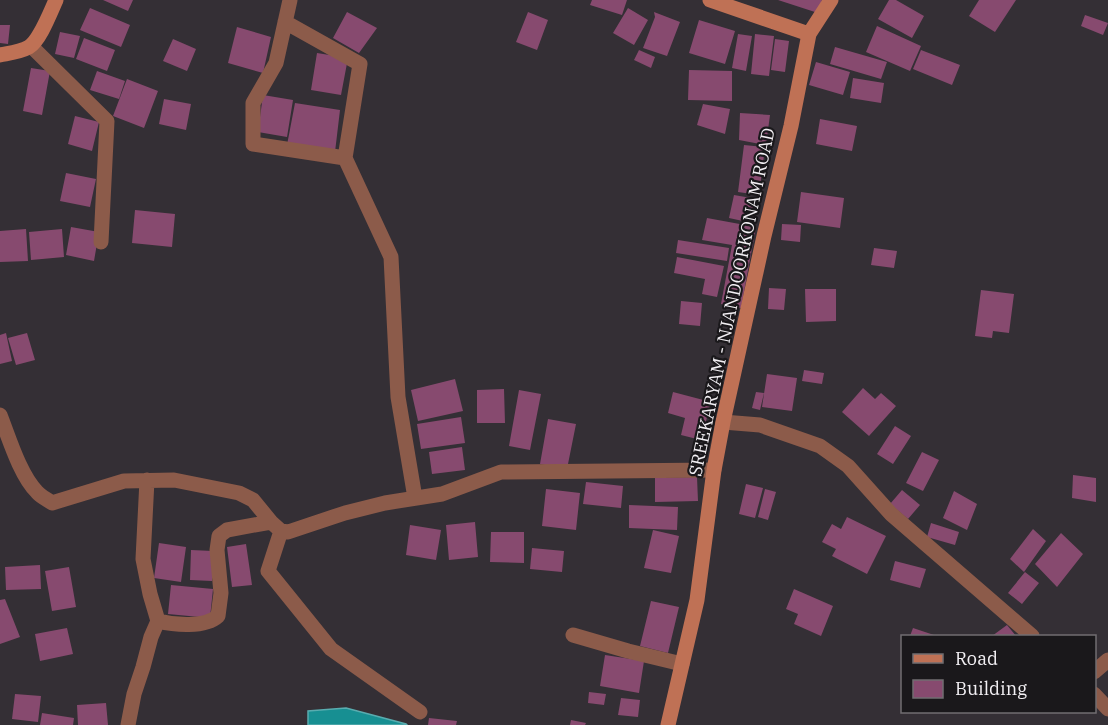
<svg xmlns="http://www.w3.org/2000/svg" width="1108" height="725" viewBox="0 0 1108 725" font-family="'IBM Plex Serif',serif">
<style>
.water{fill:#178f92;stroke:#59acaf;stroke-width:1.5}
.building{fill:#874a6f}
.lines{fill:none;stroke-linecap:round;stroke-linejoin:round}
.street{stroke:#8c5b4a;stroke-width:15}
.secondary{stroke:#bf7155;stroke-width:15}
.labels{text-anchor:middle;stroke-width:4.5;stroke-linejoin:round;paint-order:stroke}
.street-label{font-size:18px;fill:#f3f0f4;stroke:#1a181b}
</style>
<rect width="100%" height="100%" fill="#342f35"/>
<path class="water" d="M346,708L406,724L407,725H308V711Z"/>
<path class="building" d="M103,0H133L128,11Z
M592,0H627L622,15L590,5Z
M778,0H822L818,13Z
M889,0H896L924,16L912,38L878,19Z
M979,0H1016L995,32L969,16Z
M90,8L130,25L121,47L80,30Z
M628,8L648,20L634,45L613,33Z
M347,12L377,28L359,53L333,38Z
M528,12L548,20L537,50L516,42Z
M654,12L680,22L667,56L643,48L655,17Z
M1085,15L1108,23L1103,35L1081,26Z
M699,20L735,31L725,64L689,53Z
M0,25H10L8,44L0,43Z
M877,26L921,46L910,71L866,52Z
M237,27L271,37L263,73L228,63Z
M60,32L80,36L74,58L55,54Z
M738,34L752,36L746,71L732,68Z
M755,34L774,36L769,76L751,74Z
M84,38L115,50L107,71L76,59Z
M173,39L196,49L187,71L163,61Z
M775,39L789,41L785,72L771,70Z
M835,47L887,62L881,79L830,64Z
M639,50L655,57L651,68L634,60Z
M921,50L960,65L952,85L913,69Z
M317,53L348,58L341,95L311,90Z
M816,62L850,72L843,95L809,85Z
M31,68L50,71L42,115L23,111Z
M689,70L732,71V101L688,100Z
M97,71L125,81L119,99L90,90Z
M853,78L884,83L881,103L850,98Z
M127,79L158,91L144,128L113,116Z
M263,95L293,100L287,137L258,132Z
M164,99L191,104L186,130L159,124Z
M295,103L340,110L335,152L287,145Z
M703,104L730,109L725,134L697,125Z
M740,113L770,115L766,145L739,140Z
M75,116L99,122L92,151L68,144Z
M820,119L857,126L852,151L816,144Z
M744,145L765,147L759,195L738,192Z
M66,173L96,179L90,207L60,201Z
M801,192L844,198L840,228L797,222Z
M734,195L757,199L752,223L729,218Z
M135,210L175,214L172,247L132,243Z
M707,218L756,227L741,308L721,304L732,245L702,240Z
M782,224L801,225L800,242L781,240Z
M71,227L99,232L94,261L66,255Z
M26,229L28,261L0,262V231Z
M62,229L64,257L31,260L29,232Z
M678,240L729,248L727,261L676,253Z
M874,248L897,251L894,268L871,265Z
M677,257L724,266L717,297L702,294L705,279L674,273Z
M769,288L786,289L784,310L768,309Z
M805,289H836V321L806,322Z
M981,290L1014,294L1009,333L993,331L992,338L975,336Z
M681,301L702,303L700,326L679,324Z
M6,333L12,361L0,364V335Z
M27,333L35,360L16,365L8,338Z
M804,370L824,373L822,384L802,381Z
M767,374L797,378L792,411L762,407Z
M455,379L463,411L418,421L411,390Z
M863,388L875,399L881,393L896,406L869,436L842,412Z
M504,389L505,423H477V390Z
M519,390L541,394L530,450L509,446Z
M673,392L711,402L701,440L681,435L685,418L668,413Z
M756,392L764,393L760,410L752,408Z
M461,417L465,443L421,449L417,424Z
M548,419L576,424L567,469L540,464Z
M895,426L911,436L893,464L877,454Z
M462,447L465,470L432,474L429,452Z
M922,452L939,460L923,491L906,483Z
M1073,475L1096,478V502L1072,498Z
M697,477L698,501L655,502V478Z
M586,482L623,486L621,508L583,504Z
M746,484L763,488L755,518L739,514Z
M546,489L580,493L576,530L542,526Z
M765,489L776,492L768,520L758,517Z
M902,490L920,505L908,519L890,504Z
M954,491L977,504L967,530L943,518Z
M629,505L678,507L677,530L629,528Z
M847,517L886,536L867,574L832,556L836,549L822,542L832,524L841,529Z
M475,522L478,557L449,560L446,525Z
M931,523L959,532L955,545L927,537Z
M410,525L441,530L436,560L406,555Z
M1033,529L1046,541L1024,572L1010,559Z
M653,530L679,536L671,573L644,568Z
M491,532H524V563L490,562Z
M1061,533L1083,554L1057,587L1035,564Z
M159,543L186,547L181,582L154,578Z
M246,544L252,585L232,587L227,547Z
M532,548L564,551L562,572L530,569Z
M191,550L213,551L212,581L190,580Z
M895,561L926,569L920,588L890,580Z
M40,565L41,589L6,590L5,567Z
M69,567L76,607L52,611L45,571Z
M1025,572L1039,583L1022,604L1008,593Z
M171,585L213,589L210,618L168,614Z
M794,589L833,606L821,636L794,624L798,614L786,609Z
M5,599L20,637L0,644V600Z
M651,601L679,607L668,653L640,646Z
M1007,625L1016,636H992Z
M67,628L73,654L40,661L35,634Z
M913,628L937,636H910Z
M605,655L644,661L639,693L600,686Z
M589,692L606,694L604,705L588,703Z
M15,694L41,696L38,722L12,719Z
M621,698L640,700L638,717L618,715Z
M106,703L108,725H78L77,705Z
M42,713L74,718L73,725H40Z
M429,718L457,721L456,725H428Z
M571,720L586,723L585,725H570Z"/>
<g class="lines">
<path class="street" d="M290,0L276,63L253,103V144L345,158L391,257L398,397L415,498
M285,22L360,64L345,158
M31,46L107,121L101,242
M0,415C9,438 20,475 37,492C41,497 47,499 52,503L124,481L174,480L239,493L253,500L271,522L281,531L288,532L345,513L385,503L442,494L501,472L714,470
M723,422L760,425L820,446L848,466L891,514L1032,636
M281,531L268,571L331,649L420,712
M158,621C174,625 205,628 218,616L221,593L217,550L219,536L227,530L271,522
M573,635L628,651L682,664
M1094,672L1108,660
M1094,694L1108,709
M128,725L134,694L143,667L151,637L158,621L150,594L143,559L147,480"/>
<path class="secondary" d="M710,0L809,34
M0,55C10,53 20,52 29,47C40,40 50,13 56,0
M668,725L697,600L714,470L723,422L764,236L791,126L809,34L831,0"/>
</g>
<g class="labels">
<g class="street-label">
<text transform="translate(732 302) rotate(-78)" y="6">SREEKARYAM - NJANDOORKONAM ROAD</text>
</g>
</g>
<rect x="901" y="635" width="195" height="78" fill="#1a181b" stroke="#716e72" stroke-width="1.5"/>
<rect x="913" y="654" width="30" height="9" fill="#bf7155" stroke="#716e72" stroke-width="1.5"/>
<text x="955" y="665" font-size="18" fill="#f3f0f4">Road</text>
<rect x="913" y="680" width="30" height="18" fill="#874a6f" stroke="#716e72" stroke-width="1.5"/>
<text x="955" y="695" font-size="18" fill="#f3f0f4">Building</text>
</svg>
